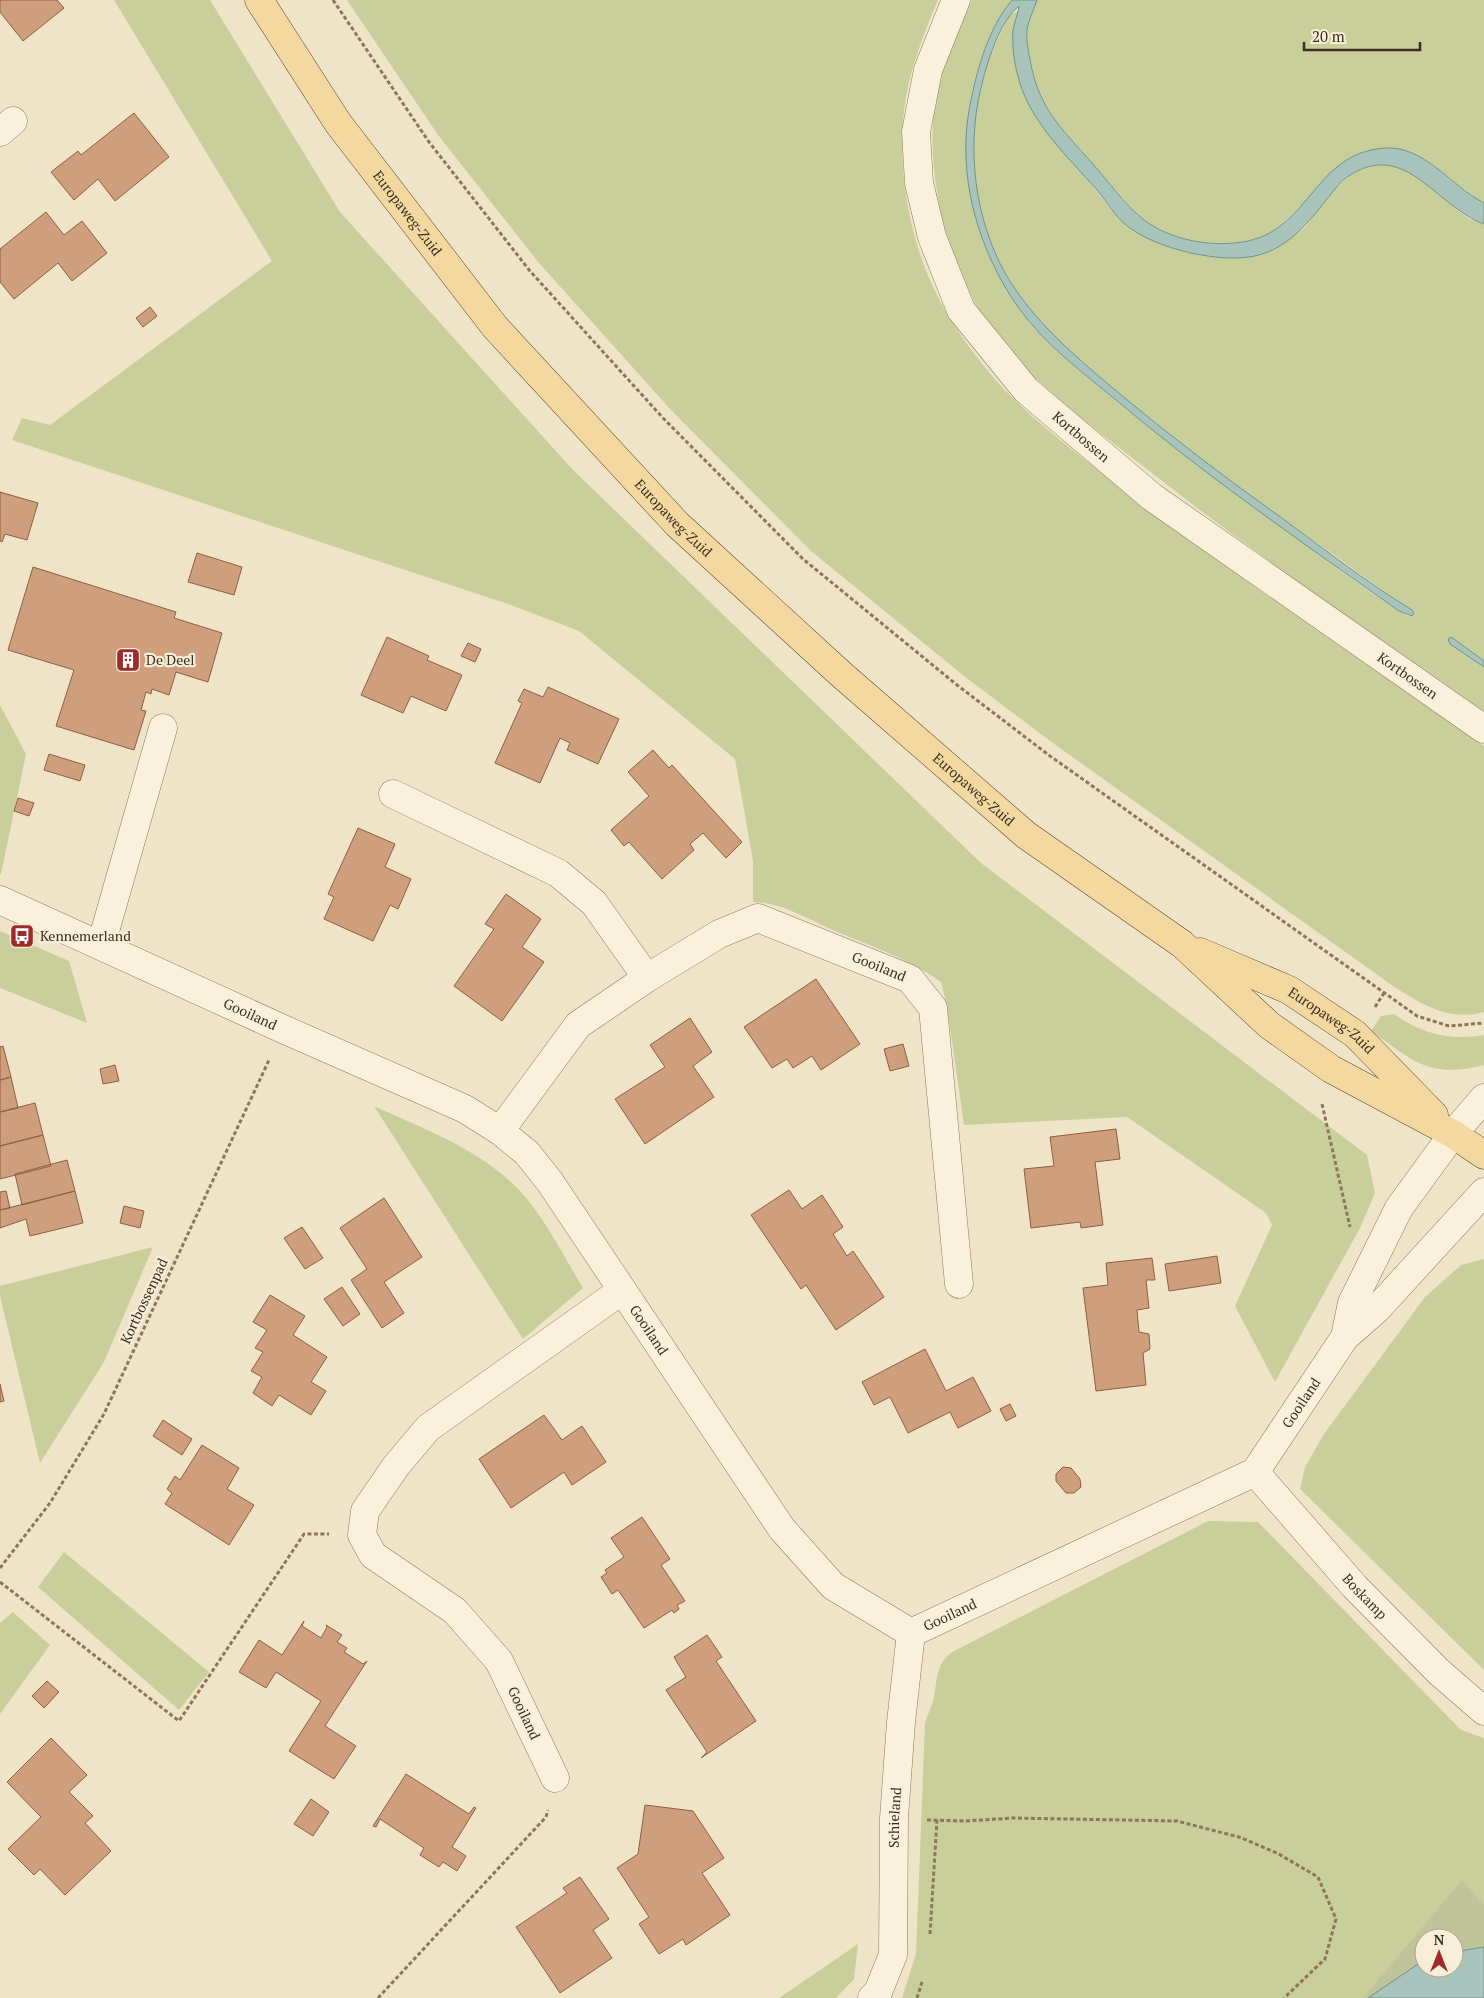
<svg xmlns="http://www.w3.org/2000/svg" width="1484" height="1998" viewBox="0 0 1484 1998" font-family="'PT Serif',serif">
<style>
.green{fill:#c9cf9b}
.cemetery{fill:#bfc49a;fill-rule:evenodd}
.water{fill:#a9c4bc;stroke:#6f938a}
.building{fill:#cf9f7d;stroke:#8d5f41}
.lines{fill:none;stroke-linecap:round;stroke-linejoin:round}
.minor-casing{stroke:#8d765c;stroke-width:29}
.major-casing{stroke:#5b4430;stroke-width:29}
.path{stroke:#8d765c;stroke-width:3;stroke-dasharray:4 2.5;stroke-linecap:butt}
.minor{stroke:#faf1dc;stroke-width:28}
.major{stroke:#f3d9a0;stroke-width:28}
.labels{text-anchor:middle;stroke-width:4.5;stroke-linejoin:round;paint-order:stroke}
.street-label{font-size:14px;fill:#3d2e20;stroke:#f7eed8}
.poi-label{font-size:14px;fill:#3d2e20;stroke:#f7eed8;text-anchor:start}
</style>
<rect width="100%" height="100%" fill="#f0e4c8"/>
<path class="green" d="M114,0H210L340,212L573,470L981,863L1367,1155L1375,1193L1360,1228L1275,1382L1235,1306L1272,1225L1266,1213L1127,1117L964,1125L947,1006L941,982C909,959 871,946 835,931C810,920 780,902 753,902V861L735,759L579,631L508,604L12,440L22,418L50,425L272,261Z
M347,0H938C925,31 912,63 906,97C896,156 906,223 929,278C944,313 968,348 993,377C1036,427 1105,474 1158,515C1263,596 1375,670 1484,746V1012C1449,1022 1421,1004 1393,986L1057,746L964,676L811,551L671,410L539,263L438,135Z
M972,0H1012C998,17 987,41 980,62C953,146 968,236 1018,307C1041,341 1076,368 1108,394C1162,439 1218,481 1276,522C1319,554 1362,589 1408,616H1412V610C1385,593 1359,573 1334,555C1288,523 1243,491 1199,457C1139,410 1072,364 1026,304C976,241 962,151 984,74C989,56 998,39 1006,22L1010,15L1018,11C1001,84 1041,124 1084,175C1097,191 1110,211 1125,224C1148,244 1206,261 1236,258C1243,257 1297,234 1302,230C1308,225 1312,217 1316,212C1335,187 1355,163 1389,165C1419,166 1446,205 1470,219C1474,221 1480,222 1484,224V661L1451,638L1450,644L1484,667V711C1379,637 1271,566 1170,487C1114,443 1049,398 1003,344C950,281 924,181 935,101C940,66 957,32 972,0Z
M1037,0H1484V203C1453,185 1421,145 1384,148C1368,149 1361,157 1349,166C1334,178 1318,189 1305,202C1287,219 1274,237 1247,241C1214,247 1169,241 1143,219C1124,202 1109,182 1092,163C1060,127 1038,107 1030,58C1028,49 1026,37 1027,28C1029,19 1034,9 1037,0Z
M0,705L26,754L1,874H0Z
M0,931L69,961L87,1023L0,988Z
M1394,1014C1422,1034 1450,1041 1484,1035V1065C1428,1079 1414,1061 1371,1031L1381,1016Z
M374,1106C429,1131 493,1154 531,1204C551,1230 566,1260 583,1288L523,1339Z
M153,1247L104,1362L40,1463L0,1296V1286Z
M1484,1259V1670L1300,1489L1305,1467L1324,1434L1425,1297L1461,1265Z
M1208,1521L1258,1522L1461,1730L1484,1738V1947L1454,1938H1424L1368,1998H902L916,1954L925,1723C927,1716 931,1708 933,1701C938,1682 934,1663 954,1651Z
M64,1552L209,1672L179,1710L38,1587Z
M13,1612L50,1645L0,1714V1623Z
M858,1944L854,1979L836,1998H779Z"/>
<path class="cemetery" d="M1462,1880L1484,1905V1998H1363ZM1424,1938H1454V1968H1424Z"/>
<path class="water" d="M1012,0H1037C1034,9 1029,19 1027,29C1026,38 1028,50 1030,59C1038,108 1061,128 1092,163C1109,182 1124,204 1143,219C1170,241 1215,248 1248,241C1310,228 1315,153 1384,148C1424,145 1451,186 1484,203V224C1434,206 1403,133 1342,181C1317,209 1298,244 1259,255C1223,265 1155,249 1126,225C1115,216 1106,201 1097,190C1068,157 1028,120 1018,76C1014,63 1012,45 1013,31C1014,23 1018,14 1019,6C997,23 983,75 978,102C967,161 978,231 1011,283C1041,329 1084,364 1126,399C1173,438 1222,475 1272,511C1318,544 1363,580 1412,610L1414,613L1412,616L1399,611C1303,543 1206,476 1116,400C1082,372 1044,344 1018,307C978,250 956,175 970,105C977,69 988,29 1012,0Z
M1451,637L1484,661V667L1450,644L1448,639Z
M1484,1947V1998H1368L1424,1960V1968H1454V1952Z"/>
<path class="building" d="M0,0H57L64,8L23,41L0,12Z
M134,113L169,157L115,201L98,179L74,200L51,172L78,151L81,155Z
M46,212L64,235L82,221L107,253L72,281L58,263L14,299L0,282V249Z
M150,307L157,316L143,327L136,318Z
M0,492L38,503L27,540L5,534L2,542L0,541Z
M197,553L242,567L234,595L188,582Z
M33,567L176,612L174,618L222,633L208,682L176,672L169,695L152,689L151,694L146,692L141,710L146,711L134,750L56,726L74,670L8,650Z
M387,637L429,656L427,660L462,675L446,711L411,696L403,713L361,695Z
M468,643L481,649L475,662L461,656Z
M548,687L619,719L598,764L567,750L570,743L560,738L540,783L495,763L522,703L518,701L524,689L543,697Z
M653,750L669,768L672,765L742,842L726,858L703,833L690,844L694,850L662,879L629,842L624,846L611,830L649,796L628,772Z
M49,754L85,765L80,781L44,770Z
M18,798L34,803L29,816L14,811Z
M358,828L395,844L385,867L411,879L398,909L390,905L373,941L324,919L334,897L328,894Z
M506,894L541,919L522,947L544,962L502,1021L454,986L494,929L485,924Z
M816,979L860,1044L821,1070L812,1056L793,1068L787,1059L772,1068L744,1027Z
M690,1018L712,1052L693,1066L714,1097L645,1144L615,1099L665,1067L650,1045Z
M903,1044L909,1066L890,1071L884,1049Z
M3,1046L11,1077L0,1080V1047Z
M115,1065L119,1081L103,1084L100,1069Z
M11,1077L18,1108L0,1112V1080Z
M35,1103L43,1135L0,1146V1112Z
M1116,1129L1120,1159L1095,1162L1103,1225L1081,1228L1080,1222L1031,1228L1024,1169L1054,1166L1050,1137Z
M43,1135L51,1166L0,1179V1146Z
M67,1160L75,1191L22,1205L15,1174Z
M789,1190L802,1209L822,1195L843,1227L833,1234L847,1256L853,1251L884,1297L836,1330L806,1285L801,1289L751,1215Z
M6,1191L10,1208L0,1210V1192Z
M75,1191L83,1223L30,1236L26,1219L0,1228V1210Z
M384,1198L422,1257L384,1282L404,1313L382,1328L351,1280L367,1269L340,1228Z
M124,1206L144,1211L140,1228L120,1223Z
M302,1227L323,1258L305,1269L284,1238Z
M1217,1256L1221,1283L1169,1291L1165,1264Z
M1152,1258L1155,1280H1146L1149,1308L1137,1310L1139,1332L1149,1334L1150,1349L1143,1353L1146,1385L1096,1391L1083,1288L1108,1285L1106,1263Z
M342,1287L360,1314L343,1326L324,1299Z
M270,1295L305,1316L293,1335L327,1357L311,1382L326,1391L311,1415L279,1395L272,1406L253,1393L262,1377L251,1371L263,1352L255,1348L267,1330L253,1322Z
M925,1349L946,1391L973,1377L991,1411L958,1428L950,1412L908,1433L890,1397L874,1405L862,1382Z
M0,1384L4,1401L0,1402Z
M1010,1404L1016,1416L1006,1421L1000,1409Z
M544,1415L562,1440L582,1426L606,1462L572,1485L564,1472L511,1508L479,1459Z
M163,1420L192,1439L182,1455L153,1436Z
M202,1445L239,1468L227,1489L254,1505L229,1545L165,1504L172,1493L167,1489L175,1476L180,1480Z
M1063,1467L1071,1468L1080,1479L1081,1487L1074,1493H1066L1056,1481V1474Z
M642,1517L670,1559L661,1565L685,1601L677,1605L679,1609L674,1613L672,1610L644,1628L618,1590L612,1594L601,1577L607,1573L605,1570L624,1557L611,1538Z
M304,1621L302,1626L321,1638L327,1627L326,1625L342,1635L337,1642L347,1648L344,1652L363,1664L367,1661L325,1726L356,1746L334,1779L289,1751L321,1701L276,1672L266,1688L239,1672L259,1640L282,1655Z
M707,1635L722,1657L716,1661L756,1721L701,1758L707,1752L666,1690L686,1677L674,1657Z
M47,1681L59,1692L44,1708L32,1696Z
M51,1738L87,1775L69,1792L93,1816L85,1823L111,1851L65,1895L40,1869L34,1875L8,1849L41,1817L7,1782Z
M406,1774L469,1814L474,1807L476,1808L452,1847L466,1856L457,1871L443,1862L439,1867L420,1855L424,1848L380,1819L376,1827L373,1826Z
M311,1799L329,1812L313,1836L294,1824Z
M645,1805L693,1811L724,1858L702,1873L730,1915L686,1945L683,1939L659,1954L639,1924L649,1917L617,1868L638,1854Z
M580,1877L609,1919L593,1930L612,1958L560,1993L516,1927L567,1893L563,1888Z"/>
<g class="lines">
<defs>
<g id="minor">
<path id="s1" d="M956,0L928,70L916,132L919,183L932,237L961,310L1026,390L1152,497L1484,729"/>
<path d="M0,132L13,121"/>
<path d="M393,794L558,873L594,903L647,978"/>
<path id="s2" d="M0,900L283,1029L465,1109L500,1131L527,1153L550,1182L782,1529L833,1586L911,1633L1255,1472L1345,1337L1377,1309L1484,1192"/>
<path d="M101,945L163,728"/>
<path id="s3" d="M500,1131L578,1025L647,978L719,934L758,918L910,979L933,1008L959,1284"/>
<path d="M1345,1337L1352,1303L1399,1208L1453,1134L1484,1098"/>
<path id="s4" d="M1255,1472L1355,1587L1439,1672L1484,1711"/>
<path d="M555,1778L499,1661L455,1611L373,1555L362,1535L365,1511L396,1466L428,1428L621,1291"/>
<path id="s5" d="M872,1998L878,1992L893,1955L894,1818L901,1722L911,1633"/>
</g>
<g id="major">
<path id="s6" d="M259,0L338,123L495,327L677,524L842,675L1026,835L1182,944L1269,1025L1331,1069L1453,1134L1484,1155"/>
<path id="s7" d="M1200,952L1289,990L1355,1034L1434,1115"/>
</g>
</defs>
<use href="#minor" class="minor-casing"/>
<use href="#major" class="major-casing"/>
<path class="path" d="M333,0L429,142L530,271L663,418L803,559L957,685L1050,756L1417,1016L1449,1026L1484,1023
M1375,1007L1384,993
M1322,1104L1350,1227
M0,1568L50,1503L104,1414L269,1060
M0,1582L179,1721L304,1534H329
M927,1820L966,1821L1013,1818L1177,1821L1239,1837L1277,1853L1318,1877L1336,1919L1325,1959L1284,1998
M930,1934L937,1820
M378,1998L546,1817L548,1810
M917,1998L922,1982"/>
<use href="#minor" class="minor"/>
<use href="#major" class="major"/>
</g>
<defs>
<symbol id="building-square" viewBox="-11 -11 22 22"><rect x="-9" y="-9" width="18" height="18" rx="4" fill="#9e2a2b" stroke="#f7eed8"/><path d="M-4-6H4V6H1V3H-1V6H-4ZM-2.5-4.3h1.7v1.8h-1.7ZM.8-4.3h1.7v1.8H.8ZM-2.5-1h1.7V.8h-1.7ZM.8-1h1.7V.8H.8Z" fill="#fff"/></symbol>
<symbol id="bus-square" viewBox="-11 -11 22 22"><rect x="-9" y="-9" width="18" height="18" rx="4" fill="#9e2a2b" stroke="#f7eed8"/><path d="M-5-6H5V4H4V6H2V4H-2V6H-4V4H-5ZM-3.5-4V0h7V-4ZM-3.5 1.2v1.5H-2V1.2ZM2 1.2v1.5H3.5V1.2Z" fill="#fff"/></symbol>
</defs>
<g fill-rule="evenodd">
<use href="#building-square" x="114" y="646" width="28" height="28"/>
<use href="#bus-square" x="8" y="922" width="28" height="28"/>
</g>
<g class="labels">
<g class="street-label">
<text dy="5" stroke="none"><textPath href="#s6" startOffset="260">Europaweg-Zuid</textPath></text>
<text dy="5" stroke="none"><textPath href="#s1" startOffset="499">Kortbossen</textPath></text>
<text dy="5" stroke="none"><textPath href="#s6" startOffset="665">Europaweg-Zuid</textPath></text>
<text dy="5" stroke="none"><textPath href="#s1" startOffset="904">Kortbossen</textPath></text>
<text dy="5" stroke="none"><textPath href="#s6" startOffset="1070">Europaweg-Zuid</textPath></text>
<text dy="5" stroke="none"><textPath href="#s3" startOffset="472">Gooiland</textPath></text>
<text dy="5" stroke="none"><textPath href="#s2" startOffset="275">Gooiland</textPath></text>
<text dy="5" stroke="none"><textPath href="#s7" startOffset="149">Europaweg-Zuid</textPath></text>
<text transform="translate(144 1301) rotate(-65)" y="5">Kortbossenpad</text>
<text dy="5" stroke="none"><textPath href="#s2" startOffset="801">Gooiland</textPath></text>
<text dy="5" stroke="none"><textPath href="#s2" startOffset="1671">Gooiland</textPath></text>
<text dy="5" stroke="none"><textPath href="#s4" startOffset="166">Boskamp</textPath></text>
<text dy="5" stroke="none"><textPath href="#s2" startOffset="1251">Gooiland</textPath></text>
<text transform="translate(524 1713) rotate(65)" y="5">Gooiland</text>
<text dy="5" stroke="none"><textPath href="#s5" startOffset="186">Schieland</textPath></text>
</g>
<g class="poi-label">
<text x="146" y="665">De Deel</text>
<text x="40" y="941">Kennemerland</text>
</g>
</g>
<g transform="translate(1439 1953)"><circle r="24" fill="#f7eed8" stroke="#ada18e"/>
<path d="M0-4L9 19L0 12L-9 19Z" fill="#9e2a2b"/>
<text y="-8" font-size="14" font-weight="bold" text-anchor="middle" fill="#3d2e20">N</text>
</g>
<path d="M1304 42v8h116v-8" fill="none" stroke="#3d2e20" stroke-width="2.5"/>
<text x="1312" y="42" font-size="15" fill="#3d2e20" stroke="#f7eed8" stroke-width="4" paint-order="stroke">20 m</text>
</svg>
